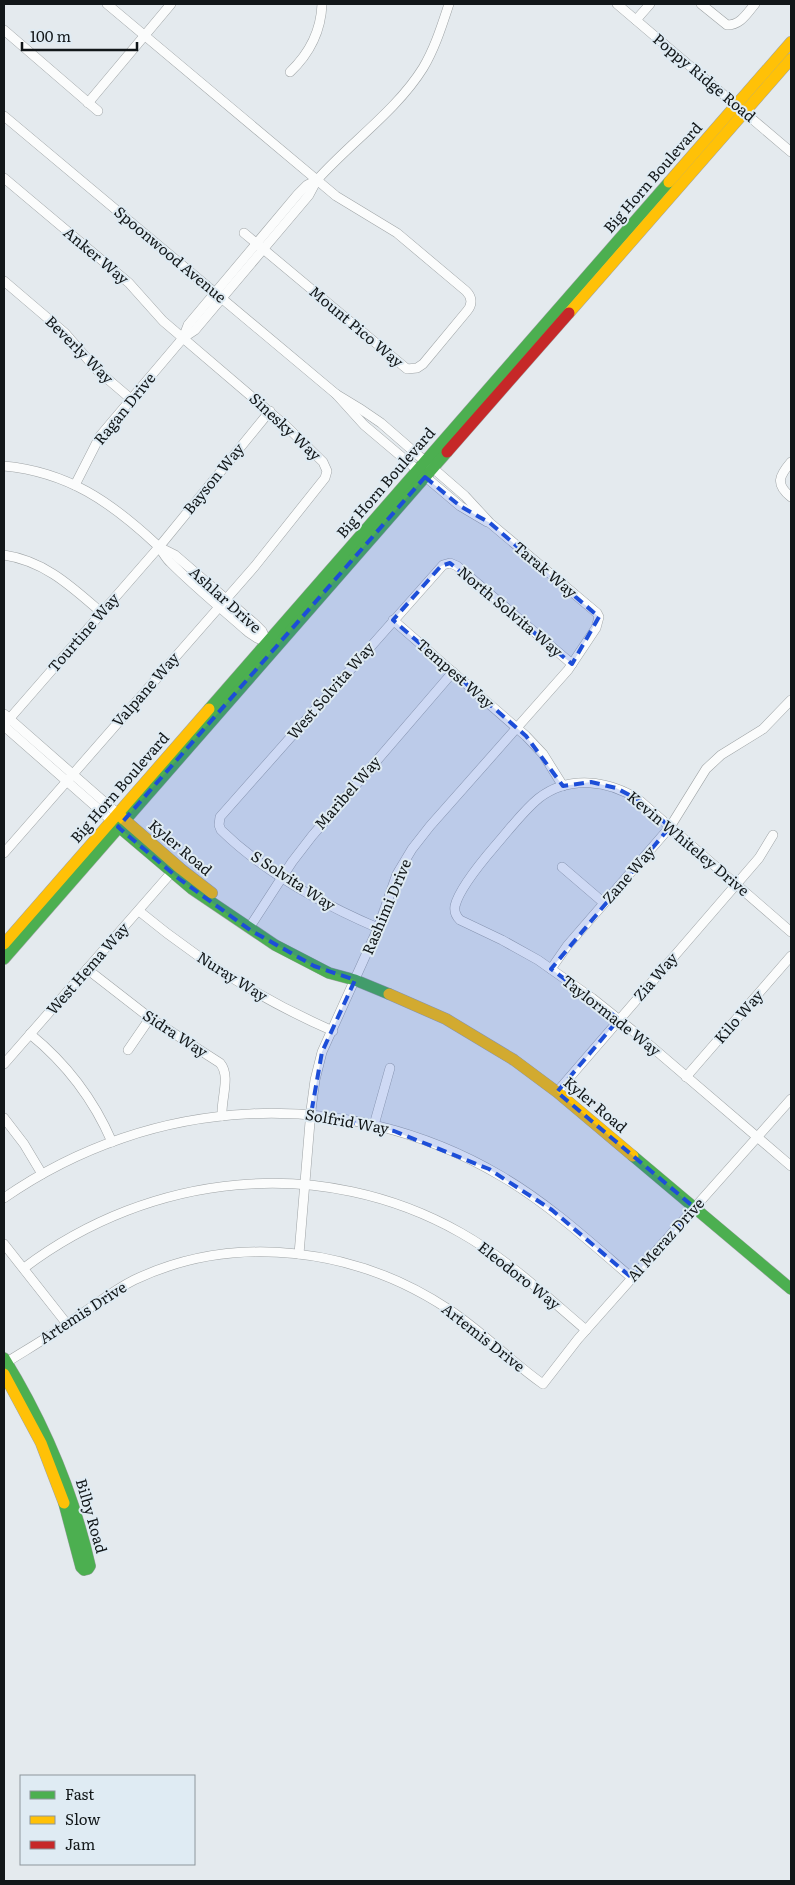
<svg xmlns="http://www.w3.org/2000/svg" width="795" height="1885" font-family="Literata,serif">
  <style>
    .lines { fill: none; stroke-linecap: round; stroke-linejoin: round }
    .street-casing { stroke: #9fa4a6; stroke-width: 10 }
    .fast-casing { stroke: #9fa4a6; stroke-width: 12 }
    .slow-casing { stroke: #9fa4a6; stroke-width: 12 }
    .jam-casing { stroke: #9fa4a6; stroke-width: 12 }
    .street { stroke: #fbfcfc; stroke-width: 9 }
    .fast { stroke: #4caf50; stroke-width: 11 }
    .slow { stroke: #ffc107; stroke-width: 11 }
    .jam { stroke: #c62828; stroke-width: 11 }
    .marked { fill: #1d4ed8; fill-opacity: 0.2; stroke: #1d4ed8; stroke-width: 4; stroke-dasharray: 10 6; stroke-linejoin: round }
    .labels { text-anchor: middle; stroke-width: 4; stroke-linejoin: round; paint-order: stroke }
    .street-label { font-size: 15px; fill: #121719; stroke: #dfebf3 }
  </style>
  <rect width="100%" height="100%" fill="#e4eaee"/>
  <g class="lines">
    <defs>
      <g id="street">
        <path d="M107,4L336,196L397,233L466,291C472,297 473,304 467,311L423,364L417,368L407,369L244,233"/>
        <path d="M617,4L791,152"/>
        <path d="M701,4L727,25C741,25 747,13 755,4"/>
        <path d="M636,20L650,4"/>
        <path d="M4,30L98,111"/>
        <path d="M290,72C310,53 321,31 322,4"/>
        <path d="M88,103L171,4"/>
        <path d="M4,116L336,394L364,425L460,506L487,522"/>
        <path d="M4,178L129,283L163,321L286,426L323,462L327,471L325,478L255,566L4,853"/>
        <path d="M4,281L65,333L97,370L131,399"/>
        <path d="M183,338L195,330L309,195L317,180C350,143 397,110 423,68C435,48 442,25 449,4"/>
        <path d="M791,462C779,476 775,484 791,497"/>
        <path d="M4,466C68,472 111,502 157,545C162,550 165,558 171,563C195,587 222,609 248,632L257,638L267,642"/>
        <path d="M75,485L100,436L183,338L188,325L298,194L307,185L317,180"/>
        <path d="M159,547L175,555L255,624L262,631L267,642"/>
        <path d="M4,555C45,561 72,587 102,613"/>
        <path d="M393,620L526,736L543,754L563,786"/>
        <path d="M4,714L117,813"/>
        <path d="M4,725L159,547L270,411"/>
        <path d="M4,726L111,820"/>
        <path d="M562,867L604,903"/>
        <path d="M139,911C198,960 262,1000 333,1031"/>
        <path d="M253,922L292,862L312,836L453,672"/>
        <path d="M378,928C322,904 265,873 221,830L219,825L220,817L443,565L450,563L457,566L572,664"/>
        <path d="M791,932L639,800C609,780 569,775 539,798C523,811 509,830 495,846C483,860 459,889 455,906C454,912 456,916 460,920L502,940L538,960L592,998L632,1030L791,1166"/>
        <path d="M87,969L150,1018L220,1063C231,1076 221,1098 222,1116"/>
        <path d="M551,969L567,946L670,827L706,769L721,755L763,729L791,700"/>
        <path d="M30,1034C67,1064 93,1098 112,1142"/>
        <path d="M128,1050L150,1018"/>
        <path d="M4,1064L171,873"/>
        <path d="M686,1077L791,956"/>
        <path d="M557,1092L759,858L773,835"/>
        <path d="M4,1118L24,1144L42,1174"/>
        <path d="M374,1125L390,1068"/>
        <path d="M4,1198C152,1095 345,1084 501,1176C549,1204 590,1242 632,1278"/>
        <path d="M4,1244L67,1324"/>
        <path d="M299,1254L311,1110L315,1080L322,1052L378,928L397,874L412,849L430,826L568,670L596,628L599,617L597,613L490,523L465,496L381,423L359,408L336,394"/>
        <path d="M24,1268C151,1172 322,1154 461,1233C507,1259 546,1296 586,1330"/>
        <path d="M7,1362C31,1347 57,1332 80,1315C98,1303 114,1290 134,1280C235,1232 356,1248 448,1309C482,1331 510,1361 543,1384L578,1339L791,1099"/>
      </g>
      <g id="fast">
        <path d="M209,709L669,182"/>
        <path d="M113,822L192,889L275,945L329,973L355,980L389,994"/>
        <path d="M4,959L447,452"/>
        <path d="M633,1156L791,1289"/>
        <path d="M4,1358C44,1423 73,1491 90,1566L88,1569L84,1570L81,1567L64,1503"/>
      </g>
      <g id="slow">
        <path d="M669,182L791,42"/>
        <path d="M569,313L791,59"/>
        <path d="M118,814L181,869L212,893"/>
        <path d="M4,944L209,709"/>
        <path d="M389,994L446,1019L514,1060L557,1092L633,1156"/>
        <path d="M4,1374L41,1443L64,1503"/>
      </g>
      <path id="jam" d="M447,452L569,313"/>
    </defs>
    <!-- street casing -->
    <use href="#street" class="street-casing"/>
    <!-- fast casing -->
    <use href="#fast" class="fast-casing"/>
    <!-- slow casing -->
    <use href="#slow" class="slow-casing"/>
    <!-- jam casing -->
    <use href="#jam" class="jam-casing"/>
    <!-- street -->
    <use href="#street" class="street"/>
    <!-- fast -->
    <use href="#fast" class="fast"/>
    <!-- slow -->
    <use href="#slow" class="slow"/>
    <!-- jam -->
    <use href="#jam" class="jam"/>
  </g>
  <!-- marked area -->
  <path class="marked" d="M425,477L460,506L490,523L599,617L572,664L450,563L441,566L393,620L526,736L563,786L591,782L616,788L639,800L670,827L551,969L619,1019L557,1092L695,1208L632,1278L552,1210L489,1169L394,1131L311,1114L322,1052L355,980L314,966L250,930L178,878L118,827Z"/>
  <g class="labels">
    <!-- street labels -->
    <g class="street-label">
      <text transform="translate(704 78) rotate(40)" y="5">Poppy Ridge Road</text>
      <text transform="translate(653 178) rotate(-49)" y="5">Big Horn Boulevard</text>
      <text transform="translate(170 255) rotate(40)" y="5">Spoonwood Avenue</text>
      <text transform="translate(96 256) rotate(40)" y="5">Anker Way</text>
      <text transform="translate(356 327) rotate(40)" y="5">Mount Pico Way</text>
      <text transform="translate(79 350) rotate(45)" y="5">Beverly Way</text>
      <text transform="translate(125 409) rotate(-51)" y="5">Ragan Drive</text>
      <text transform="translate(285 427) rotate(43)" y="5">Sinesky Way</text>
      <text transform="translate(214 479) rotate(-51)" y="5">Bayson Way</text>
      <text transform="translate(386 483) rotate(-49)" y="5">Big Horn Boulevard</text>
      <text transform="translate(545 570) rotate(40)" y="5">Tarak Way</text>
      <text transform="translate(225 600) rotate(42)" y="5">Ashlar Drive</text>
      <text transform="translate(510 612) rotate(40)" y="5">North Solvita Way</text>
      <text transform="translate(84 633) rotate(-49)" y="5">Tourtine Way</text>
      <text transform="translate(455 674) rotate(41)" y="5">Tempest Way</text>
      <text transform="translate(146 690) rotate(-49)" y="5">Valpane Way</text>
      <text transform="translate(331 691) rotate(-49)" y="5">West Solvita Way</text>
      <text transform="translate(120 788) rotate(-49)" y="5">Big Horn Boulevard</text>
      <text transform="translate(348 793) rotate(-49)" y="5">Maribel Way</text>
      <text transform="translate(688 844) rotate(40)" y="5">Kevin Whiteley Drive</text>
      <text transform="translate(180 848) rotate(40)" y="5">Kyler Road</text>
      <text transform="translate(629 875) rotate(-49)" y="5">Zane Way</text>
      <text transform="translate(293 881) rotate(33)" y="5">S Solvita Way</text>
      <text transform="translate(387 907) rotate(-67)" y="5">Rashimi Drive</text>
      <text transform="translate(88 969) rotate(-49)" y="5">West Hema Way</text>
      <text transform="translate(232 977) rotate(32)" y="5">Nuray Way</text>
      <text transform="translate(656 977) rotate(-49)" y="5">Zia Way</text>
      <text transform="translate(611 1016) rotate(38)" y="5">Taylormade Way</text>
      <text transform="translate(739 1017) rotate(-49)" y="5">Kilo Way</text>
      <text transform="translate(175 1034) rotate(33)" y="5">Sidra Way</text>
      <text transform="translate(595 1105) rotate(40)" y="5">Kyler Road</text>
      <text transform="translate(347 1122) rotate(10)" y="5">Solfrid Way</text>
      <text transform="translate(666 1240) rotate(-48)" y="5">Al Meraz Drive</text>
      <text transform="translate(519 1276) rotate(38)" y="5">Eleodoro Way</text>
      <text transform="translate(83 1313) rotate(-33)" y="5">Artemis Drive</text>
      <text transform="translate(483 1338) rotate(38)" y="5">Artemis Drive</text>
      <text transform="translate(91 1516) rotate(74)" y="5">Bilby Road</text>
    </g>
  </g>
  <!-- border -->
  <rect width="795" height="1885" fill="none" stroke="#121719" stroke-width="10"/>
  <!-- legend -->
  <rect x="20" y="1775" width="175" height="90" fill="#dfebf3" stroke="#8d969c"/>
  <rect x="30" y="1791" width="25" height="8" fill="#4caf50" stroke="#8d969c"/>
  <text x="65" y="1800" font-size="15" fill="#121719">Fast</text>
  <rect x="30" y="1816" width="25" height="8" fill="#ffc107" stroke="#8d969c"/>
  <text x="65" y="1825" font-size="15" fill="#121719">Slow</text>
  <rect x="30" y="1841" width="25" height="8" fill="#c62828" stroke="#8d969c"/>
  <text x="65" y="1850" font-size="15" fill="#121719">Jam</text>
  <!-- scale -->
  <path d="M22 42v8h115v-8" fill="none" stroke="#121719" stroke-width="2.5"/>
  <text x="30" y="42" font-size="15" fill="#121719" stroke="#dfebf3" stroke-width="4" paint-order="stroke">100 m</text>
</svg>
